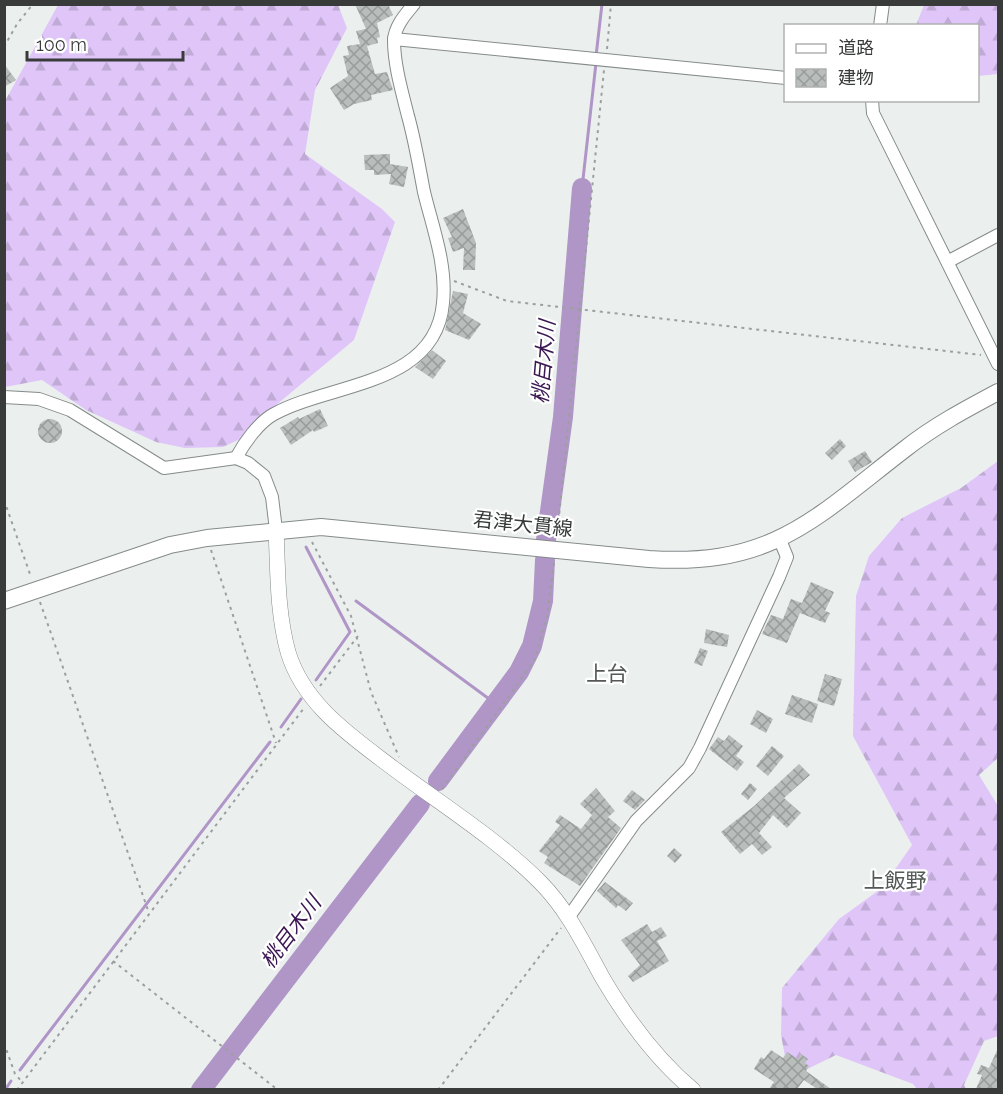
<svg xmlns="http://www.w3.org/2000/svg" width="1003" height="1094" font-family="Raleway,'Noto Sans JP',sans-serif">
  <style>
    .forest { fill: url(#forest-firs) }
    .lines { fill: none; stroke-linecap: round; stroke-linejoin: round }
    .stream { stroke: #b096c7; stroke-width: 3 }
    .river { stroke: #b096c7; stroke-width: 20 }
    .building { fill: url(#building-cross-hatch) }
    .minor-casing { stroke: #858a8a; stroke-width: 14 }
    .tertiary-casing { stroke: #858a8a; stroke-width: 16 }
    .secondary-casing { stroke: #858a8a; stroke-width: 18 }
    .path { stroke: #9c9f9f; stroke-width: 2; stroke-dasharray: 3 4.5; stroke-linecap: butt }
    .minor { stroke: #fff; stroke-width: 12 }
    .tertiary { stroke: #fff; stroke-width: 15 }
    .secondary { stroke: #fff; stroke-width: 16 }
    .labels { text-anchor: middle; stroke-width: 4.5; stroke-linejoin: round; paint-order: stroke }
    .street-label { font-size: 20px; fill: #393b3b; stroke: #fff }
    .water-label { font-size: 21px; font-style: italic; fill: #3a1752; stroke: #fff }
    .neighbourhood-label { font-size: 21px; fill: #545958; stroke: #fff }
  </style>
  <defs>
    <pattern id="forest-firs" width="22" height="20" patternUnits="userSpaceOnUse" patternTransform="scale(1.5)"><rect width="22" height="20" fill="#dfc5f8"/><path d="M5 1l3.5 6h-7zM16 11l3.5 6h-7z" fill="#c0aad6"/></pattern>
    <pattern id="building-cross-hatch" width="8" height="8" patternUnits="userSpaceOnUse" patternTransform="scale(1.5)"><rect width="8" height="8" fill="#b9bebd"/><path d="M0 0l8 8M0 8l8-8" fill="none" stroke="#979c9b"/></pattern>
  </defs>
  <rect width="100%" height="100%" fill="#ebf0ef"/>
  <!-- forest -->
  <g class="forest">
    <path d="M58,5H338L347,28L315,90L305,154L382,209L395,222L354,340L257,421L240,439L223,447L185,448L156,442L86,410L42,380L5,387V101Z"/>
    <path d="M924,5H998V74L978,76V26L916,25Z"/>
    <path d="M998,461V758L979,775L998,806V1036L984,1041L964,1085L966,1089H917L913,1084L836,1055L789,1078L781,1035L782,988L839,919L882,888L912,845L853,736L856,596L869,556L902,518L961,488Z"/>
  </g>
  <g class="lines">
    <!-- stream -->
    <g class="stream">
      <path d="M596,56L602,4"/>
      <path d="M582,188L596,63"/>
      <path d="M306,547L350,632L316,680"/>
      <path d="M356,601L496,704"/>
      <path d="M281,727L301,699"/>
      <path d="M20,1070L270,742"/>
      <path d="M5,1090L11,1081"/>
    </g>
    <!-- river -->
    <g class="river">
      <path d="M546,540L563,417L582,188"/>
      <path d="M438,781L519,672L532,646L543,601L545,560"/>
      <path d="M201,1090L420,804"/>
    </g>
  </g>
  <!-- building -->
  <g class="building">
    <path d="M355,4H388L393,15L377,23L380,37L377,38L378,43L367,46L375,74L387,72L393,90L371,95L372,100L354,104L344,110L330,88L348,76L343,56L349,55L347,46L360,44L356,31L366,29Z"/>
    <path d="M4,64L16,80L4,87Z"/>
    <path d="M390,154V164L408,167L404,187L389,184L391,174L374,175V170H365L364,155Z"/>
    <path d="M463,209L476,243L475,270H463L464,248L453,252L448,238L452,237L443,218Z"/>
    <path d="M453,291L468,294L463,313L481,324L469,340L445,330Z"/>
    <path d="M432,350L446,361L433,379L415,367Z"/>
    <path d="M320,409L328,426L314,432L313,430L291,445L280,428L298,417L299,419Z"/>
    <circle cx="50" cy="431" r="12"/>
    <path d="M840,439L846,446L832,460L825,453Z"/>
    <path d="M865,451L872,462L855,472L848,461Z"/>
    <path d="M811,582L834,592L825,611L830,613L825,623L800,613L787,643L762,634L771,615L783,619L791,599L802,603Z"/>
    <path d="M706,629L729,635L727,647L704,643Z"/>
    <path d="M700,648L708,651L702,666L694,663Z"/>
    <path d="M825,674L842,679L834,706L817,701Z"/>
    <path d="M792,695L818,704L812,723L785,714Z"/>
    <path d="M757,710L773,719L766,733L750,724Z"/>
    <path d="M729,735L743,746L736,756L744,762L737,771L709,749L718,737L724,741Z"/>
    <path d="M772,746L784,756L768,776L756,766Z"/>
    <path d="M799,764L810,775L784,798L801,813L787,828L773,815L759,833L772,847L762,855L752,844L740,854L721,832L753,807Z"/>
    <path d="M750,783L757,789L748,800L741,794Z"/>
    <path d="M596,788L615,811L608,817L621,828L580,886L544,863L548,857L539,851L560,825L555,822L560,815L581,829L592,815L580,804Z"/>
    <path d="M632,790L645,800L635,810L623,801Z"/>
    <path d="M674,848L682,855L675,863L667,856Z"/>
    <path d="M605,882L633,903L626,911L618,905L616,908L597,891Z"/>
    <path d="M647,924L652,932L661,927L667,936L657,941L669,961L633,982L628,976L640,965L621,940Z"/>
    <path d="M999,1046V1089H976L982,1075L977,1074L981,1065L989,1068Z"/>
    <path d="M771,1050L783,1058L787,1052L798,1059L801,1054L808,1059L805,1063L809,1066L806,1071L831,1089H817L804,1080L797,1089H769L774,1082L754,1069L761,1057L764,1059Z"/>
  </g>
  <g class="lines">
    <defs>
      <g id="minor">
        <path d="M880,26L883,4"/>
        <path d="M394,39L786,78"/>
        <path d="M872,100L873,113L998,364"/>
        <path d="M949,261L998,235"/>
        <path d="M4,397L39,399L70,410L164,468L236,458L248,463L264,476L272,497L276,530"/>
        <path d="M236,458C244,443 259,422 274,414C330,383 436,386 443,303C447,265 433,229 424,192C419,166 415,141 408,116C402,92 394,65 394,40C395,26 405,15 414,4"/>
        <path d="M568,918L636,821L689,768L700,748L779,577L787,557L780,540"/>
      </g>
      <path id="tertiary" d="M276,530C278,571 277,612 288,652C304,705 351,736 393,768C441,804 497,839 540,882C567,909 584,944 602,977C626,1018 656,1059 693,1090"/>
      <path id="secondary" d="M4,601L170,545L207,538L321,527L649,559C773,567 814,519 905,449C934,426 966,409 998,392"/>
    </defs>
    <!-- minor casing -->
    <use href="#minor" class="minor-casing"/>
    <!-- tertiary casing -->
    <use href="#tertiary" class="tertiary-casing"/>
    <!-- secondary casing -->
    <use href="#secondary" class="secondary-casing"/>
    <!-- path -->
    <g class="path">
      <path d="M4,47L17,24L33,4"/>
      <path d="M607,49L611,4"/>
      <path d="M454,281L507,301L981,355"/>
      <path d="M4,500L31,577"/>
      <path d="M557,536L604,70"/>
      <path d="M312,542L351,616L371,692L399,757"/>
      <path d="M211,550L276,743"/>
      <path d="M40,602L149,913"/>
      <path d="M320,686L358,636"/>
      <path d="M442,789L534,661L547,617L554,562"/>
      <path d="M113,961L278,1090"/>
      <path d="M4,1043L15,1074L23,1083"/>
      <path d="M17,1090L304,708"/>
      <path d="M438,1090L561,928"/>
    </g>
    <!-- minor -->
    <use href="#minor" class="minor"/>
    <!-- tertiary -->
    <use href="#tertiary" class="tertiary"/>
    <!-- secondary -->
    <use href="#secondary" class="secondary"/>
  </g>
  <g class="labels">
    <!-- street labels -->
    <g class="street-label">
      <text transform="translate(523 524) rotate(6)" y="7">君津大貫線</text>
    </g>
    <!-- water labels -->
    <g class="water-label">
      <text transform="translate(544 362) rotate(-85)" y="7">桃目木川</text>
      <text transform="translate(291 932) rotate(-53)" y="7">桃目木川</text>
    </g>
    <!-- neighbourhood labels -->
    <g class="neighbourhood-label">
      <text x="607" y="681">上台</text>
      <text x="895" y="888">上飯野</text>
    </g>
  </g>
  <!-- border -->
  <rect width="1003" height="1094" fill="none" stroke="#393b3b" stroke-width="12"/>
  <!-- legend -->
  <rect x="784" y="24" width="195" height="78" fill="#ffffff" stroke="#b0b1b1" stroke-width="1.5"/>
  <rect x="796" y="44" width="30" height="9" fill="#ffffff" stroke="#b0b1b1" stroke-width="1.5"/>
  <text x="838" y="54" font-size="18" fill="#393b3b">道路</text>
  <rect x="796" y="69" width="30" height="18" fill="url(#building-cross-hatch)" stroke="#b0b1b1" stroke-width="1.5"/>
  <text x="838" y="84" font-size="18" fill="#393b3b">建物</text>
  <!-- scale -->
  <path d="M27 51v9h156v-9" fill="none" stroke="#393b3b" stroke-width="3"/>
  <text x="36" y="51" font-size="18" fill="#393b3b" stroke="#ffffff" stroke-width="4.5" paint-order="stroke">100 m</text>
</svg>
